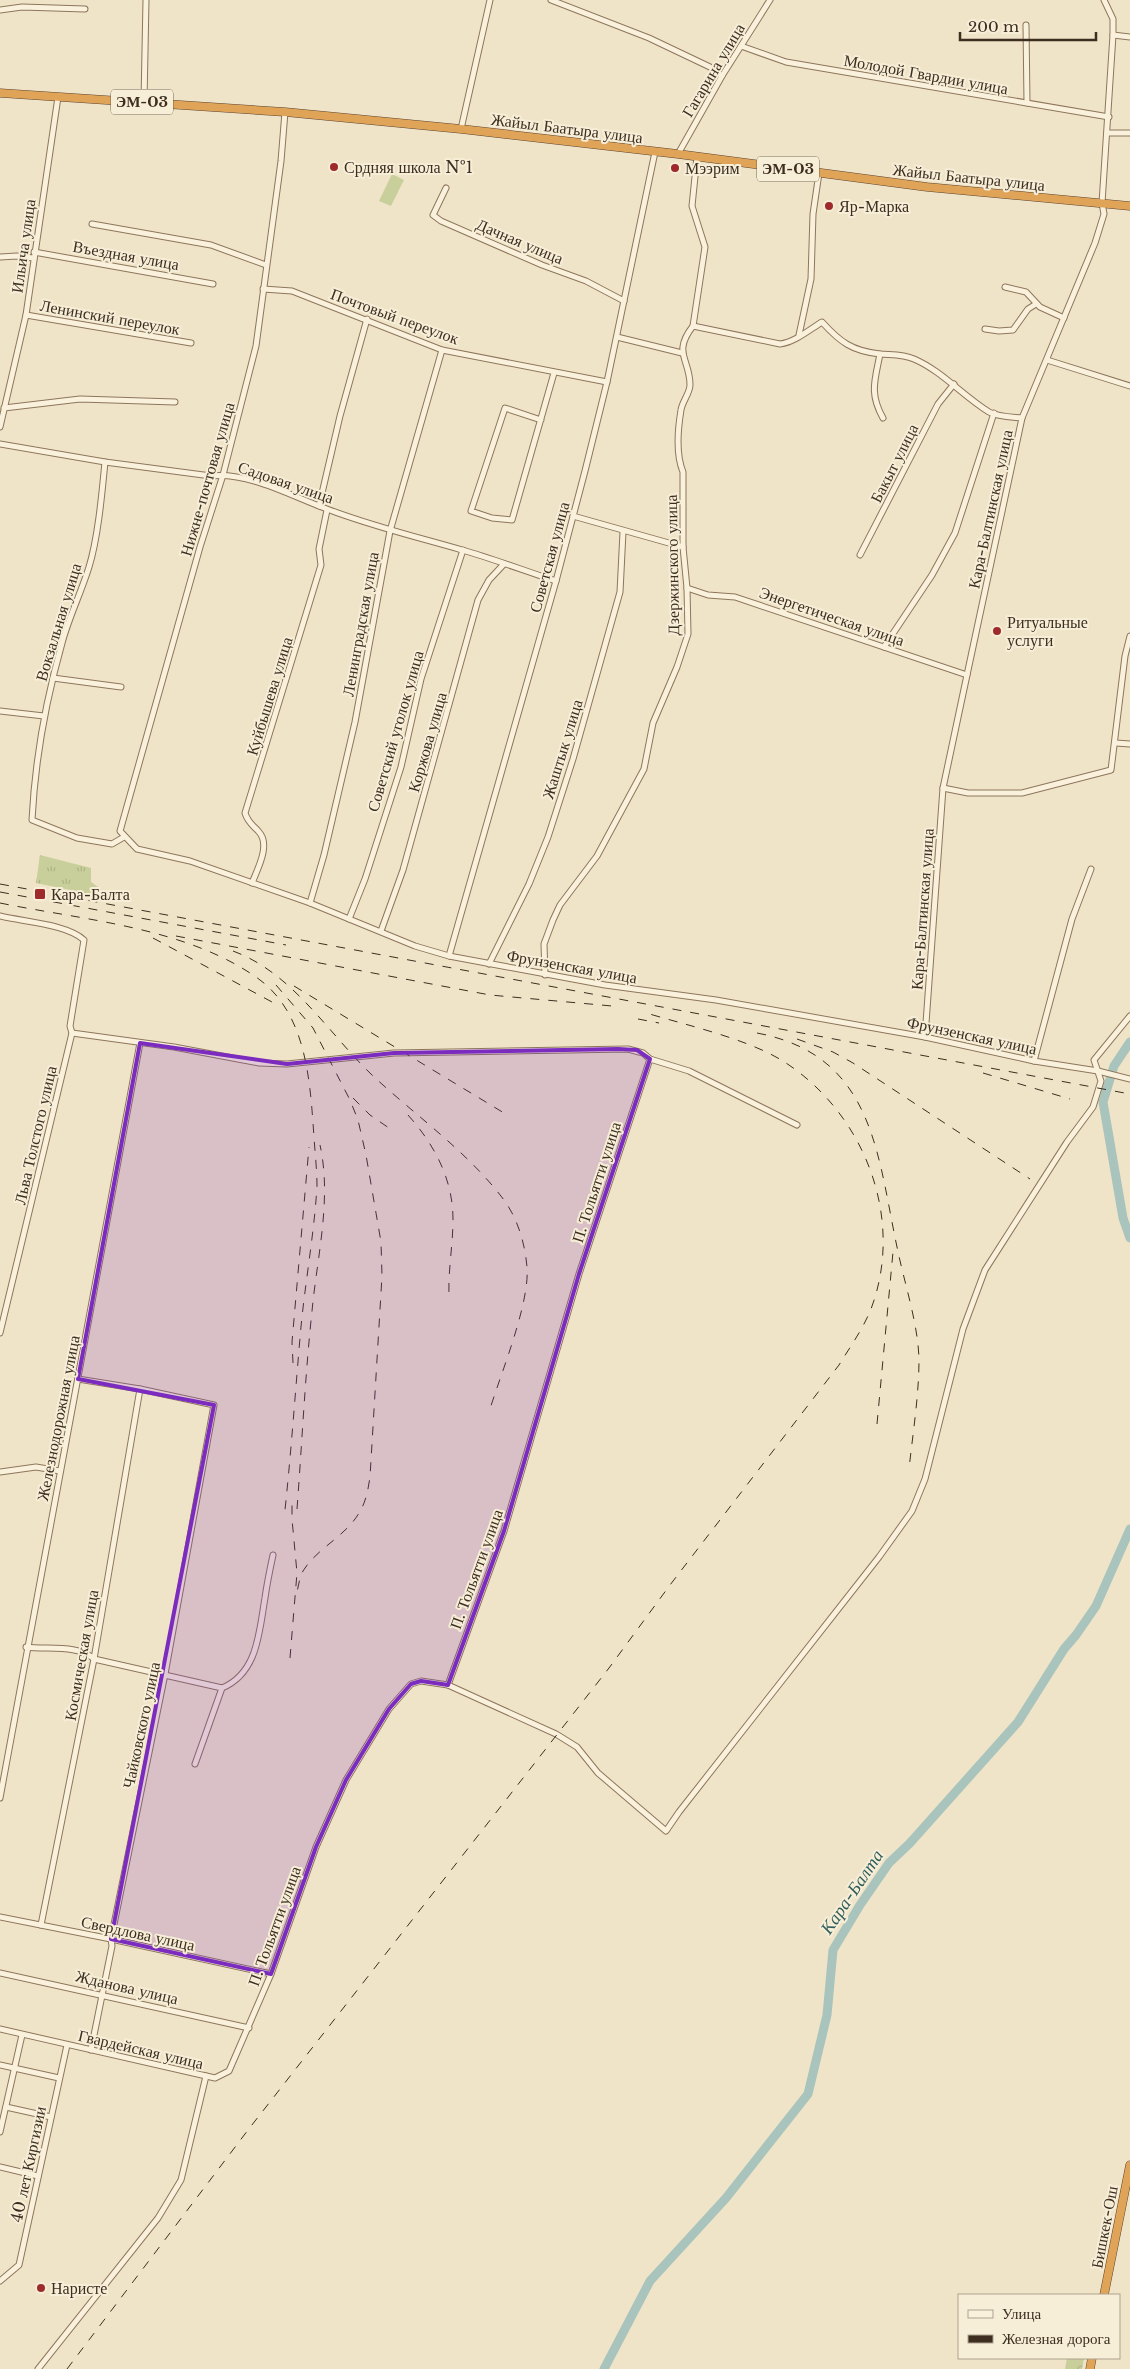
<svg xmlns="http://www.w3.org/2000/svg" width="1130" height="2369" font-family="'Libre Baskerville',serif">
  <style>
    .green { fill: #c9cf9b }
    .forest { fill: url(#forest-crowns) }
    .park { fill: url(#park-tufts) }
    .lines { fill: none; stroke-linecap: round; stroke-linejoin: round }
    .river { stroke: #a9c4bc; stroke-width: 9 }
    .minor-casing { stroke: #8d765c; stroke-width: 7 }
    .highway-casing { stroke: #5b4430; stroke-width: 9 }
    .minor { stroke: #faf1dc; stroke-width: 5 }
    .highway { stroke: #e0a458; stroke-width: 8 }
    .rail { stroke: #3d2e20; stroke-width: 1; stroke-dasharray: 9 9; stroke-linecap: butt }
    .marked { fill: #7b2cbf; fill-opacity: 0.2; stroke: #7b2cbf; stroke-width: 4; stroke-linejoin: round }
    .poi-dot { fill: #9e2a2b; stroke: #f7eed8; stroke-width: 2 }
    .labels { text-anchor: middle; stroke-width: 4; stroke-linejoin: round; paint-order: stroke }
    .shield { fill: #f7eed8; stroke: #756857; stroke-width: 1 }
    .shield-label { font-size: 15px; font-weight: bold; fill: #3d2e20 }
    .street-label { font-size: 16px; fill: #3d2e20; stroke: #f7eed8 }
    .poi-label { font-size: 16px; fill: #3d2e20; stroke: #f7eed8; text-anchor: start }
    .water-label { font-size: 18px; font-style: italic; fill: #2f5d5a; stroke: #f7eed8 }
  </style>
  <defs>
    <pattern id="forest-crowns" width="20" height="18" patternUnits="userSpaceOnUse" patternTransform="scale(1.25)"><rect width="20" height="18" fill="#c9cf9b"/><path d="M2 6a3 3 0 1 1 6 0M12 15a3 3 0 1 1 6 0" fill="none" stroke="#aeb285"/></pattern>
    <pattern id="park-tufts" width="24" height="20" patternUnits="userSpaceOnUse" patternTransform="scale(1.25)"><rect width="24" height="20" fill="#c9cf9b"/><path d="M3 7l-1-3M5 7V3M7 7l1-3M15 17l-1-3M17 17v-4M19 17l1-3" fill="none" stroke="#aeb285"/></pattern>
  </defs>
  <rect width="100%" height="100%" fill="#f0e4c8"/>
  <!-- green -->
  <path class="green" d="M392,174L404,180L391,206L379,201Z"/>
  <!-- forest -->
  <path class="forest" d="M1067,2358H1084L1082,2369H1065Z"/>
  <!-- park -->
  <path class="park" d="M40,855L91,868V882L101,889L99,896L36,883Z"/>
  <g class="lines">
    <!-- river -->
    <g class="river">
      <path d="M1130,1042L1114,1066L1103,1102L1123,1218L1130,1238"/>
      <path d="M604,2369L650,2281L726,2198L808,2094L827,2015L833,1950L860,1905L889,1863L910,1843L1018,1722L1064,1649L1076,1635L1096,1606L1130,1529"/>
    </g>
    <defs>
      <g id="minor">
        <path d="M551,0L649,38L710,67L722,76"/>
        <path d="M0,10L22,7L85,9"/>
        <path d="M1026,25L1027,103"/>
        <path d="M1113,35L1130,37"/>
        <path d="M741,46L786,62L1109,117"/>
        <path d="M144,102L146,0"/>
        <path d="M285,112L281,161L256,346L223,475L200,547L120,831L137,849L190,861L310,903L415,946L449,956L605,985L716,1000L925,1037L1034,1061L1098,1071L1130,1079"/>
        <path d="M461,129L490,0"/>
        <path d="M1108,133H1130"/>
        <path d="M678,154L722,76L770,0"/>
        <path d="M446,188L433,215L441,221L542,265L586,281L624,301"/>
        <path d="M92,224L211,245L266,265"/>
        <path d="M34,252L213,284"/>
        <path d="M0,257L17,256L33,258"/>
        <path d="M1005,287L1026,292L1040,307L1064,318"/>
        <path d="M263,289L292,291L442,350L607,382"/>
        <path d="M26,315L191,343"/>
        <path d="M693,326L705,247L692,206L697,157"/>
        <path d="M985,329L999,331L1013,330L1028,309L1036,304"/>
        <path d="M799,335L811,279L813,214L819,173"/>
        <path d="M617,337L682,353"/>
        <path d="M880,354C875,380 869,393 883,418"/>
        <path d="M1047,360L1130,386"/>
        <path d="M4,408L80,399L175,402"/>
        <path d="M541,420L505,408L471,511L492,518L512,520L554,373"/>
        <path d="M0,427L26,315L58,97"/>
        <path d="M0,444L105,462L211,476C250,472 291,496 327,509C371,526 417,537 462,550C494,559 525,571 556,581"/>
        <path d="M105,462C102,493 98,538 89,567C81,593 69,617 62,643C46,700 35,760 32,820L77,838L112,844L124,837"/>
        <path d="M319,506L340,416L367,319"/>
        <path d="M573,516L683,547"/>
        <path d="M860,555L938,404L954,384"/>
        <path d="M687,588L708,595L735,597L967,675"/>
        <path d="M884,647L932,575L955,533L994,413"/>
        <path d="M53,678L121,687"/>
        <path d="M0,711L44,716"/>
        <path d="M1116,743L1130,744"/>
        <path d="M943,788L968,793H1022L1111,770L1125,656L1130,636"/>
        <path d="M252,883C257,870 271,845 259,832C253,825 248,823 245,813L321,565L319,549L327,510"/>
        <path d="M310,903L324,855L355,722L390,531L442,350"/>
        <path d="M0,916C24,922 67,924 84,940L70,1026L72,1033L0,1333"/>
        <path d="M349,919L365,879L401,767L421,679L463,550"/>
        <path d="M381,931L403,870L478,600L489,580L504,564"/>
        <path d="M449,956L556,581L585,471L607,382L655,152"/>
        <path d="M489,964L529,884L548,837L573,759L620,592L623,532"/>
        <path d="M545,975L544,944L553,920L560,905L597,856L644,769L653,723L677,667L688,634L687,588L683,547V472C676,455 678,428 681,410C682,402 690,393 690,385C690,359 672,353 693,326L780,344C795,342 809,330 822,322C840,342 852,351 880,354C892,355 903,354 914,359C942,371 963,396 989,412C998,417 1012,417 1022,418"/>
        <path d="M72,1033L174,1047L259,1063L287,1064L394,1053L628,1049L643,1053L650,1059L689,1071L797,1125"/>
        <path d="M925,1037L943,788L967,675L1022,418L1095,243L1104,214L1102,203L1113,35V19L1104,0"/>
        <path d="M1034,1061L1072,919L1091,869"/>
        <path d="M78,1379L140,1389L214,1405L165,1674L111,1939L112,1946L91,2050"/>
        <path d="M0,1472L36,1467L60,1471"/>
        <path d="M26,1647C47,1650 78,1644 94,1659L222,1688"/>
        <path d="M448,1685L556,1734L577,1747L598,1773L666,1831L679,1812L879,1557L912,1511L925,1479L963,1329L985,1270L1067,1142L1093,1107L1101,1081L1094,1060L1130,1016"/>
        <path d="M195,1764L222,1688C258,1673 259,1632 265,1598C267,1583 270,1569 273,1555"/>
        <path d="M0,1798L140,1043"/>
        <path d="M0,1917L111,1939L271,1974"/>
        <path d="M41,1925L94,1659L140,1389"/>
        <path d="M0,1973L249,2028"/>
        <path d="M0,2029L215,2078L229,2071L271,1974L316,1847L346,1780L389,1709L411,1684L421,1681L448,1685L504,1531L579,1274L650,1059"/>
        <path d="M0,2065L59,2078"/>
        <path d="M6,2107L51,2117"/>
        <path d="M0,2132L22,2035"/>
        <path d="M0,2167L38,2176"/>
        <path d="M0,2281L19,2265L67,2045"/>
        <path d="M38,2369L158,2218L181,2180L206,2076"/>
      </g>
      <g id="highway">
        <path d="M0,93L285,112L461,129L678,154L927,187L1130,206"/>
        <path d="M1104,2295L1130,2165"/>
        <path d="M1090,2369L1092,2358"/>
      </g>
    </defs>
    <!-- minor casing -->
    <use href="#minor" class="minor-casing"/>
    <!-- highway casing -->
    <use href="#highway" class="highway-casing"/>
    <!-- minor -->
    <use href="#minor" class="minor"/>
    <!-- highway -->
    <use href="#highway" class="highway"/>
    <!-- rail -->
    <g class="rail">
      <path d="M0,884L1130,1094"/>
      <path d="M0,892L286,945"/>
      <path d="M0,903C83,920 184,927 256,977C307,1012 310,1081 314,1137C315,1153 317,1170 317,1186C314,1237 304,1288 300,1338C295,1396 291,1453 285,1510"/>
      <path d="M176,936L490,995L612,1006"/>
      <path d="M153,938L272,1002"/>
      <path d="M233,951C293,973 328,1033 372,1075C416,1116 468,1152 504,1200C518,1219 525,1244 527,1267C530,1303 501,1373 490,1409"/>
      <path d="M276,985L313,1028L350,1100L358,1120L366,1155L381,1242L382,1276L370,1477C368,1490 366,1502 359,1513C345,1537 317,1548 303,1571C299,1579 298,1588 296,1597"/>
      <path d="M294,986L504,1113"/>
      <path d="M638,1019L659,1023"/>
      <path d="M757,1033C873,1055 877,1152 897,1247C904,1282 918,1323 919,1359C919,1395 913,1432 909,1469"/>
      <path d="M797,1039L833,1052L853,1063L1030,1179"/>
      <path d="M983,1073L1070,1099"/>
      <path d="M353,1098L370,1115L389,1128"/>
      <path d="M408,1115C434,1144 453,1179 453,1219C453,1245 448,1270 449,1296"/>
      <path d="M293,1363L292,1342L309,1147"/>
      <path d="M877,1424L893,1252"/>
      <path d="M297,1509C302,1443 305,1377 312,1311C317,1257 332,1199 320,1145"/>
      <path d="M290,1658L297,1573L292,1519V1499"/>
      <path d="M67,2369L248,2130L609,1668L670,1585L839,1365C850,1347 863,1329 871,1309C905,1219 865,1115 786,1063C750,1039 685,1025 643,1012"/>
    </g>
  </g>
  <!-- marked area -->
  <path class="marked" d="M140,1043L287,1064L394,1053L618,1049L637,1050L650,1059L579,1274L504,1531L448,1685L421,1681L411,1684L389,1709L346,1780L316,1847L271,1974L111,1939L214,1405L78,1379Z"/>
  <!-- markers -->
  <g class="poi-dot">
    <circle cx="334" cy="167" r="5"/>
    <circle cx="675" cy="168" r="5"/>
    <circle cx="829" cy="206" r="5"/>
    <circle cx="997" cy="631" r="5"/>
    <rect x="34" y="888" width="12" height="12" rx="2.5"/>
    <circle cx="41" cy="2288" r="5"/>
  </g>
  <g class="labels">
    <!-- shield labels -->
    <g class="shield">
      <rect x="111" y="89.5" width="62" height="25" rx="4"/>
      <rect x="757" y="156.5" width="62" height="25" rx="4"/>
    </g>
    <g class="shield-label">
      <text x="142" y="107">ЭМ-03</text>
      <text x="788" y="174">ЭМ-03</text>
    </g>
    <!-- street labels -->
    <g class="street-label">
      <text transform="translate(713 70) rotate(-59)" y="6">Гагарина улица</text>
      <text transform="translate(926 74) rotate(10)" y="6">Молодой Гвардии улица</text>
      <text transform="translate(567 128) rotate(7)" y="6">Жайыл Баатыра улица</text>
      <text transform="translate(969 177) rotate(6)" y="6">Жайыл Баатыра улица</text>
      <text transform="translate(520 241) rotate(23)" y="6">Дачная улица</text>
      <text transform="translate(23 246) rotate(-82)" y="6">Ильича улица</text>
      <text transform="translate(126 255) rotate(10)" y="6">Въездная улица</text>
      <text transform="translate(395 316) rotate(20)" y="6">Почтовый переулок</text>
      <text transform="translate(110 317) rotate(10)" y="6">Ленинский переулок</text>
      <text transform="translate(894 463) rotate(-63)" y="6">Бакыт улица</text>
      <text transform="translate(207 479) rotate(-74)" y="6">Нижне-почтовая улица</text>
      <text transform="translate(286 482) rotate(19)" y="6">Садовая улица</text>
      <text transform="translate(990 509) rotate(-78)" y="6">Кара-Балтинская улица</text>
      <text transform="translate(549 557) rotate(-75)" y="6">Советская улица</text>
      <text transform="translate(672 565) rotate(-91)" y="6">Дзержинского улица</text>
      <text transform="translate(832 616) rotate(19)" y="6">Энергетическая улица</text>
      <text transform="translate(58 622) rotate(-73)" y="6">Вокзальная улица</text>
      <text transform="translate(360 624) rotate(-80)" y="6">Ленинградская улица</text>
      <text transform="translate(269 696) rotate(-73)" y="6">Куйбышева улица</text>
      <text transform="translate(395 731) rotate(-74)" y="6">Советский уголок улица</text>
      <text transform="translate(427 742) rotate(-74)" y="6">Коржова улица</text>
      <text transform="translate(562 749) rotate(-73)" y="6">Жаштык улица</text>
      <text transform="translate(922 909) rotate(-86)" y="6">Кара-Балтинская улица</text>
      <text transform="translate(572 966) rotate(10)" y="6">Фрунзенская улица</text>
      <text transform="translate(972 1035) rotate(12)" y="6">Фрунзенская улица</text>
      <text transform="translate(35 1135) rotate(-77)" y="6">Льва Толстого улица</text>
      <text transform="translate(596 1182) rotate(-72)" y="6">П. Тольятти улица</text>
      <text transform="translate(58 1418) rotate(-79)" y="6">Железнодорожная улица</text>
      <text transform="translate(476 1569) rotate(-70)" y="6">П. Тольятти улица</text>
      <text transform="translate(81 1655) rotate(-80)" y="6">Космическая улица</text>
      <text transform="translate(141 1725) rotate(-78)" y="6">Чайковского улица</text>
      <text transform="translate(274 1926) rotate(-70)" y="6">П. Тольятти улица</text>
      <text transform="translate(138 1933) rotate(12)" y="6">Свердлова улица</text>
      <text transform="translate(127 1987) rotate(13)" y="6">Жданова улица</text>
      <text transform="translate(141 2049) rotate(13)" y="6">Гвардейская улица</text>
      <text transform="translate(28 2164) rotate(-78)" y="6">40 лет Киргизии</text>
      <text transform="translate(1104 2227) rotate(-79)" y="6">Бишкек-Ош</text>
    </g>
    <!-- poi labels -->
    <g class="poi-label">
      <text x="344" y="173">Срдняя школа №1</text>
      <text x="685" y="174">Мээрим</text>
      <text x="839" y="212">Яр-Марка</text>
      <text x="1007" y="628">Ритуальные<tspan x="1007" dy="18">услуги</tspan></text>
      <text x="51" y="900">Кара-Балта</text>
      <text x="51" y="2294">Наристе</text>
    </g>
    <!-- water labels -->
    <g class="water-label">
      <text transform="translate(852 1892) rotate(-56)" y="6">Кара-Балта</text>
    </g>
  </g>
  <!-- legend -->
  <rect x="958" y="2294" width="162" height="65" fill="#f7eed8" stroke="#ada18e"/>
  <rect x="968" y="2310" width="25" height="8" fill="#faf1dc" stroke="#ada18e"/>
  <text x="1002" y="2319" font-size="15" fill="#3d2e20">Улица</text>
  <rect x="968" y="2335" width="25" height="8" fill="#3d2e20" stroke="#ada18e"/>
  <text x="1002" y="2344" font-size="15" fill="#3d2e20">Железная дорога</text>
  <!-- scale -->
  <path d="M960 32v8h136v-8" fill="none" stroke="#3d2e20" stroke-width="2.5"/>
  <text x="968" y="32" font-size="15" fill="#3d2e20" stroke="#f7eed8" stroke-width="4" paint-order="stroke">200 m</text>
</svg>
